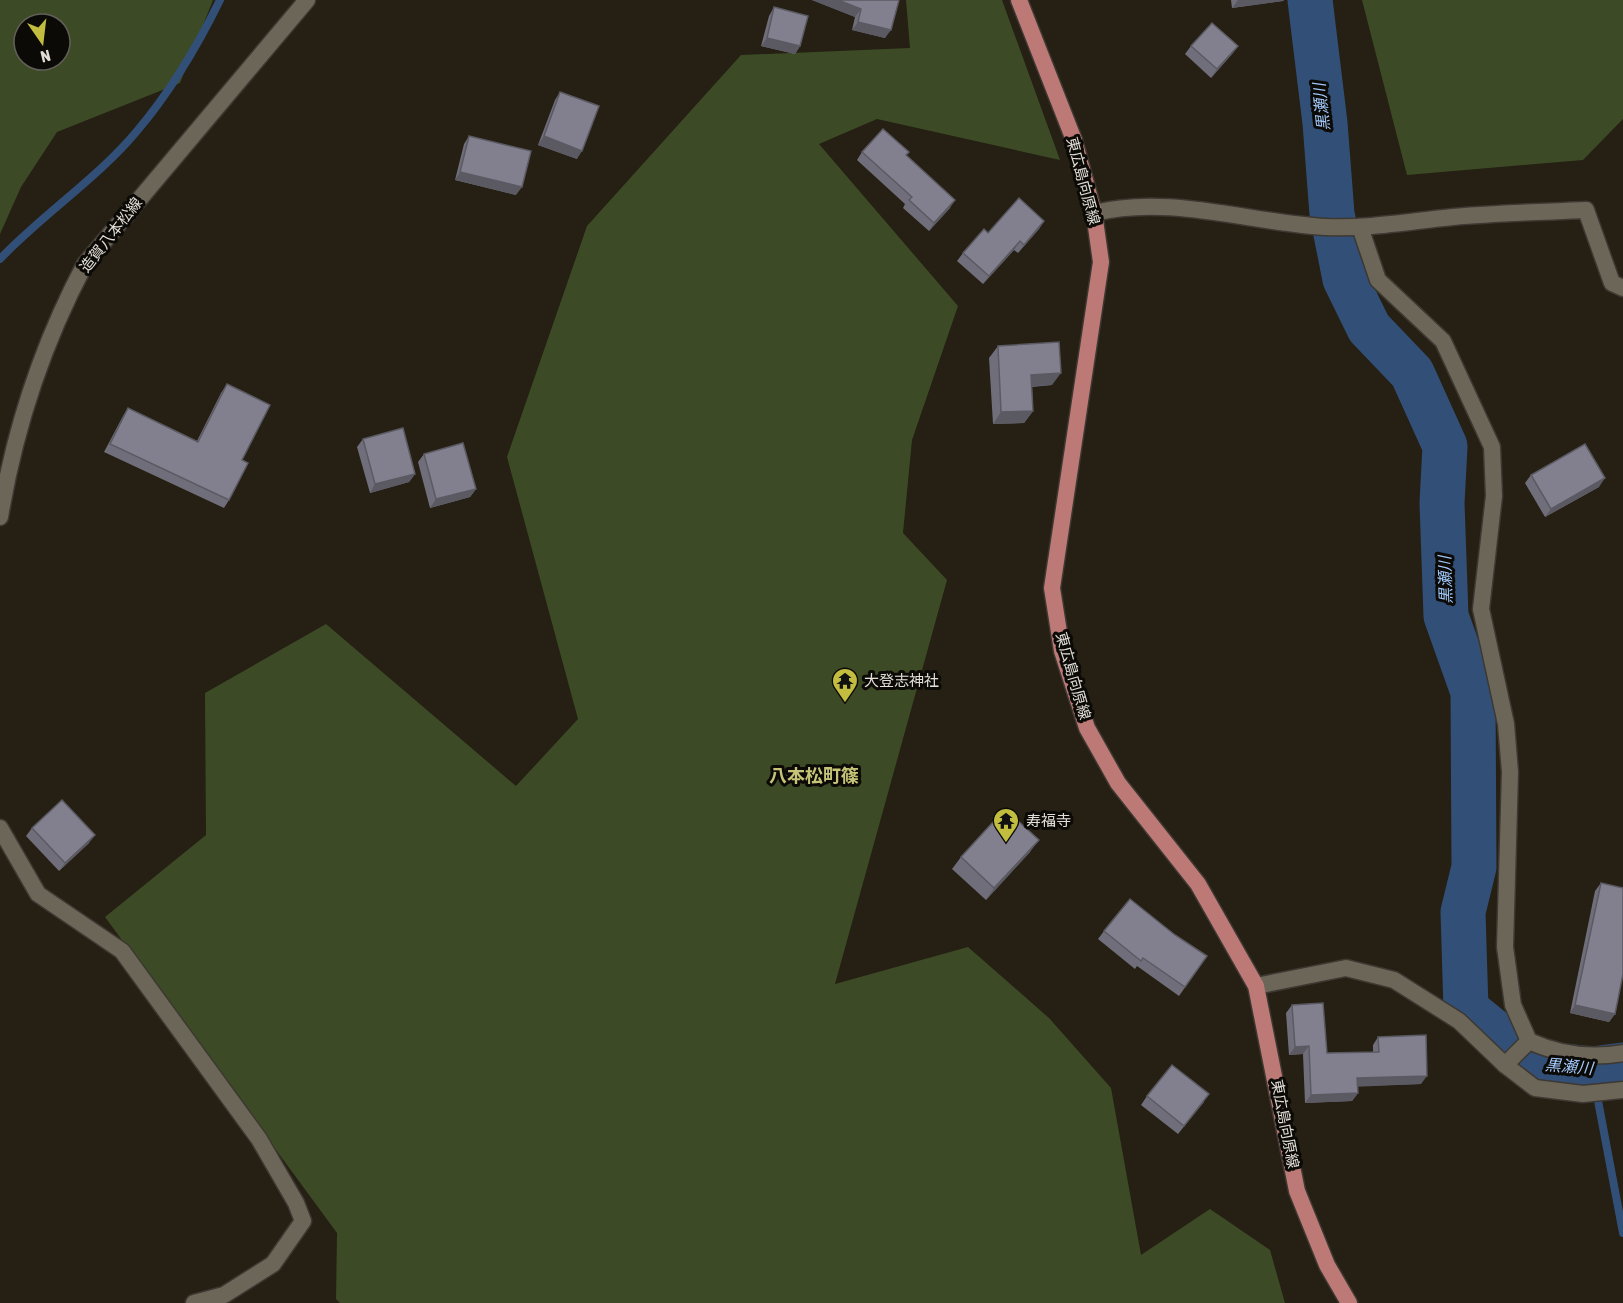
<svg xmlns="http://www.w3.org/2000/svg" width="1623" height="1303" font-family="'Asap Condensed','Noto Sans JP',sans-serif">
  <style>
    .green { fill: #3c4b25; fill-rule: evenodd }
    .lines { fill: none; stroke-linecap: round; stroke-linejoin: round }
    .stream { stroke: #325077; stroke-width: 8 }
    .river { stroke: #325077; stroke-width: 45 }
    .minor-casing { stroke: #3d3831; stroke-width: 19 }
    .secondary-casing { stroke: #3d3831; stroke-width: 19 }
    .primary-casing { stroke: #3d3831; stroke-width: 19 }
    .minor { stroke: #6c6659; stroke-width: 16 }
    .secondary { stroke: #6c6659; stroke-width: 16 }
    .primary { stroke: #bc7975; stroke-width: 16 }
    .wall { fill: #706e7a }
    .shaded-wall { fill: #5b5a63 }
    .building { fill: #82808e; stroke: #5b5a63; stroke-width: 1.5 }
    .labels { text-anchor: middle; stroke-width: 6; stroke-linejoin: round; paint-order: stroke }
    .street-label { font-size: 15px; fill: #e2ded7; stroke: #0c0a06 }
    .poi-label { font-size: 15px; fill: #e2ded7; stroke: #0c0a06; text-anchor: start }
    .water-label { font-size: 16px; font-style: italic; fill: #a1c8fb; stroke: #0c0a06 }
    .quarter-label { font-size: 18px; font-weight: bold; fill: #c6c476; stroke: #0c0a06 }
  </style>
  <rect width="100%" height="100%" fill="#251f14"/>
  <!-- green -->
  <g class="green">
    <path d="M0,0H213L180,83L57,132L21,187L0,234ZM24,24H60V60H24Z"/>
    <path d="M906,0H1002L1060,160L877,119L819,144L958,306L912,440L903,533L947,580L835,984L968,947L1049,1018L1111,1088L1141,1255L1210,1209L1270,1250L1285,1303H340L336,1299L337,1233L105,917L206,835L205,693L326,624L516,786L578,719L507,457L587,226L741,55L910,48Z"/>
    <path d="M1362,0H1623V119L1583,160L1407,175Z"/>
  </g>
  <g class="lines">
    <!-- stream -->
    <g class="stream">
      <path d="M0,259C43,214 98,178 137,131C171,91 197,47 220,0"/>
      <path d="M1592,1069L1623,1233"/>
    </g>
    <!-- river -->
    <path class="river" d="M1310,0L1325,123L1332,214L1345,279L1369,328L1412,373L1445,446L1442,503L1446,616L1473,692L1474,867L1463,912L1466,1009L1531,1062L1592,1069L1623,1065"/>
    <defs>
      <g id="minor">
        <path d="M1094,213C1170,194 1250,223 1326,227C1369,229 1411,221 1453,217C1497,213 1542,212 1586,210L1612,283L1623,288"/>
        <path d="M1360,227L1378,280L1443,341L1492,447L1494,496L1481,609L1506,724L1510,772L1505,947L1513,1005L1529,1041L1505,1065"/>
        <path d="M0,828L38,894L122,951L259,1139L296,1203L303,1221L273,1264L224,1295L194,1303"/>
        <path d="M1256,986L1346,968L1394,980L1459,1021L1505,1065L1535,1088L1583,1094L1623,1090"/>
        <path d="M1529,1041C1560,1055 1590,1059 1623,1053"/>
      </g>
      <path id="secondary" d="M0,517C15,427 42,345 85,264L307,0"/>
      <path id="primary" d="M1019,0L1074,140L1094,213L1101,262L1052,588L1062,651L1087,728L1118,783L1198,884L1256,986L1297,1191L1327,1265L1349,1303"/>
    </defs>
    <!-- minor casing -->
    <use href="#minor" class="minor-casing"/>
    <!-- secondary casing -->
    <use href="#secondary" class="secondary-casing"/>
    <!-- primary casing -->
    <use href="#primary" class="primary-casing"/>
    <!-- minor -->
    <use href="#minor" class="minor"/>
    <!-- secondary -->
    <use href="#secondary" class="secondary"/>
    <!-- primary -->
    <use href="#primary" class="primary"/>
  </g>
  <!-- wall -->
  <g class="wall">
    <path d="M812,0H899L885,38L852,30L855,17Z"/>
    <path d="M1231,0H1284L1283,1L1232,8Z"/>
    <path d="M774,7L800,46L795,54L761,46L769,16Z"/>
    <path d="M1191,46H1238L1232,54L1211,78L1185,54Z"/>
    <path d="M560,92L577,159L538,145L555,100Z"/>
    <path d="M469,136L516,195L455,180L464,144Z"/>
    <path d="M862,152H909L906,156L950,208L929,231L903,208L905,204L857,160Z"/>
    <path d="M1044,221L1039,229L1018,253L1014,250L983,284L957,261L963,253Z"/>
    <path d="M998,346L1052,385L1032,387L1033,411L1024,423L993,424L989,358Z"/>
    <path d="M227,384L242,460L229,500L224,508L104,452L123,416L128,408L197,441L221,393Z"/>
    <path d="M363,439L415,474L409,482L370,493L357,447Z"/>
    <path d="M424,454L476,489L470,497L430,508L418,462Z"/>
    <path d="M1531,475L1599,487L1545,517L1525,483Z"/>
    <path d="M32,828L89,843L59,871L26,836Z"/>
    <path d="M1030,852L986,900L952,869L961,857Z"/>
    <path d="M1601,883L1615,1014L1609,1022L1570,1013L1595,891Z"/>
    <path d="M1104,931L1175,935L1207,956L1179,996L1137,966L1135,969L1098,939Z"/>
    <path d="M1292,1005L1327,1053L1373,1052V1045L1378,1037L1421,1084L1358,1086V1093L1352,1101L1305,1103L1303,1054L1289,1055L1286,1013Z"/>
    <path d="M1147,1096L1204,1102L1178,1134L1141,1105Z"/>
  </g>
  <!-- shaded-wall -->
  <g class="shaded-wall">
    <path d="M812,0H838L861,9L855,17Z"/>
    <path d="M1238,0H1284L1283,1L1232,8Z"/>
    <path d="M858,22L891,30L885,38L852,30Z"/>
    <path d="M767,38L800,46L795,54L761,46Z"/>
    <path d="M1238,46L1232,54L1211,78L1217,69Z"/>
    <path d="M544,136L582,151L577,159L538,145Z"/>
    <path d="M460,172L522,187L516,195L455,180Z"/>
    <path d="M955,200L950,208L929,231L934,223Z"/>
    <path d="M1044,221L1039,229L1018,253L1024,245Z"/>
    <path d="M1020,241L1014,250L983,284L989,276Z"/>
    <path d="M1061,373L1052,385L1023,387L1031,375Z"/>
    <path d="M1033,411L1024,423L993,424L1001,412Z"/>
    <path d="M415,474L409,482L370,493L375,484Z"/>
    <path d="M1605,478L1599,487L1545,517L1551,509Z"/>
    <path d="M476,489L470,497L430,508L436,499Z"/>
    <path d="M95,835L89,843L59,871L65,863Z"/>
    <path d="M1039,840L1030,852L986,900L994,888Z"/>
    <path d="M1575,1005L1615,1014L1609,1022L1570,1013Z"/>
    <path d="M1309,1046L1303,1054L1289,1055L1295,1047Z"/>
    <path d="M1427,1076L1421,1084L1352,1087L1357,1078Z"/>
    <path d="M1358,1093L1352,1101L1305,1103L1311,1095Z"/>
  </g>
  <!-- building -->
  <g class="building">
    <path d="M838,0H899L891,30L858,22L861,9Z"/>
    <path d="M774,7L808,16L800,46L767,38Z"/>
    <path d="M1212,23L1238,46L1217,69L1191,46Z"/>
    <path d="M560,92L599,106L582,151L544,136Z"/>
    <path d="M883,129L909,152L906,155L955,200L934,223L909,200L912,197L862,152Z"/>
    <path d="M469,136L531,151L522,187L460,172Z"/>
    <path d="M1019,198L1044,221L1024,245L1020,241L989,276L963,253L984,229L988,233Z"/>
    <path d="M1059,342L1061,373L1031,375L1033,411L1001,412L998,346Z"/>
    <path d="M227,384L270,405L242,460L248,463L229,500L110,444L128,408L198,442Z"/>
    <path d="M403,428L415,474L375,484L363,439Z"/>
    <path d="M463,443L476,489L436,499L424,454Z"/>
    <path d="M1585,444L1605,478L1551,509L1531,475Z"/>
    <path d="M62,800L95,835L65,863L32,828Z"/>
    <path d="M1005,809L1039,840L994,888L961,857Z"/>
    <path d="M1601,883L1623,888V974L1615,1014L1575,1005Z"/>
    <path d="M1130,899L1175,935L1207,956L1185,987L1143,958L1141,961L1104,931Z"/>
    <path d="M1323,1003L1327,1053L1379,1052L1378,1037L1426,1035L1427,1076L1357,1078L1358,1093L1311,1095L1309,1046L1295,1047L1292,1005Z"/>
    <path d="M1172,1065L1209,1094L1184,1126L1147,1096Z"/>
  </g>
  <!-- icons -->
  <defs>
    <symbol id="temple-pin" viewBox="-11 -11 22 30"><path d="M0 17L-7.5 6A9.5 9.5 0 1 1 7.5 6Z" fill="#c2bd3f" stroke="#0c0a06"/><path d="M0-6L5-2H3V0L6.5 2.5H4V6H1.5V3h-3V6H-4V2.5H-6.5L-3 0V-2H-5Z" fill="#111"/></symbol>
  </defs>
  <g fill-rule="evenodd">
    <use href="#temple-pin" x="830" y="666" width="30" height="40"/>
    <use href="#temple-pin" x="991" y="806" width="30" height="40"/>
  </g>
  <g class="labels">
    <!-- street labels -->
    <g class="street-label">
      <text transform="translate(1083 181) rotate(75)" y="5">東広島向原線</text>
      <text transform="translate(111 235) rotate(-52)" y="5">造賀八本松線</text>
      <text transform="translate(1073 676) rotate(74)" y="5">東広島向原線</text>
      <text transform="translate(1285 1124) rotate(79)" y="5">東広島向原線</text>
    </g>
    <!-- poi labels -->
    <g class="poi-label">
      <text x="864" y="686">大登志神社</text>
      <text x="1026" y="826">寿福寺</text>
    </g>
    <!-- water labels -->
    <g class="water-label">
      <text transform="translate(1321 107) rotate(-96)" y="6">黒瀬川</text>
      <text transform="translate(1445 580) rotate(-92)" y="6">黒瀬川</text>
      <text transform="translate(1569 1066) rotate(5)" y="6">黒瀬川</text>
    </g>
    <!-- quarter labels -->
    <g class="quarter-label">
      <text x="814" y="782">八本松町篠</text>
    </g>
  </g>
  <!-- north arrow -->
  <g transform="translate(42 42) rotate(166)"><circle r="28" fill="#0c0a06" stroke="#625f5a" stroke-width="1.5"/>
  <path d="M0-4.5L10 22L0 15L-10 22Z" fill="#c2bd3f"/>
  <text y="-9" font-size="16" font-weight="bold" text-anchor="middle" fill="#e2ded7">N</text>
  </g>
</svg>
